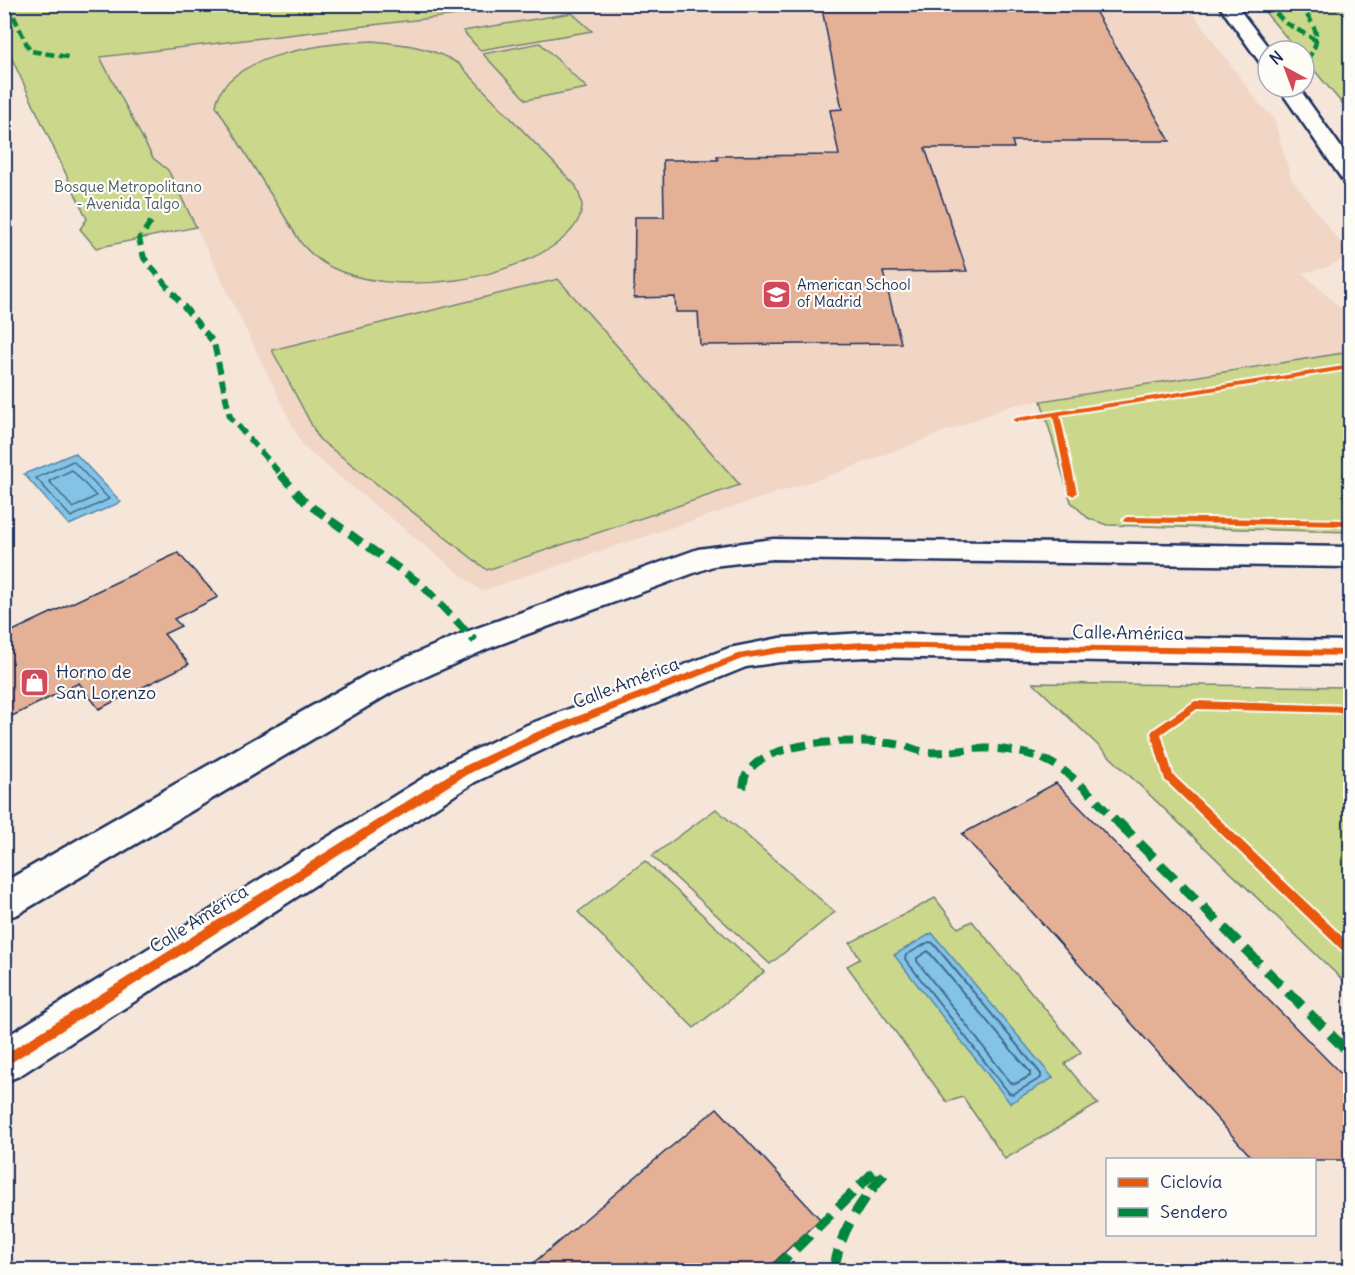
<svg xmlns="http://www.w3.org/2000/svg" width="1355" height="1275" font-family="Delius,sans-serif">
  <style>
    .built { fill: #f1d6c6 }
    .green { fill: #cbd78b; stroke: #738374; stroke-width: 1.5 }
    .water { fill: #83c4e4; stroke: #5988ae; stroke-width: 1.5 }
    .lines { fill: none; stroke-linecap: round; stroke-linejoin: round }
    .shore-far1 { stroke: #456b94; stroke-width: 1.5 }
    .shore { stroke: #456b94; stroke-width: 2 }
    .building { fill: #e4b196; stroke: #1b2f5e; stroke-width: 1.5 }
    .minor-casing { stroke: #1b2f5e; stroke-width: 5 }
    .secondary-casing { stroke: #1b2f5e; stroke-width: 5 }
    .minor { fill: #fdfcf7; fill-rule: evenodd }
    .secondary { fill: #fdfcf7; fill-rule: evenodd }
    .quiet-far3 { stroke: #00873e; stroke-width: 4.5; stroke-dasharray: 9 4.5; stroke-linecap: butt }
    .quiet-far2 { stroke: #00873e; stroke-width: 6; stroke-dasharray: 11 6; stroke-linecap: butt }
    .quiet-far1 { stroke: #00873e; stroke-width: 8; stroke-dasharray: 15 8; stroke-linecap: butt }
    .quiet { stroke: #00873e; stroke-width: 10; stroke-dasharray: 20 10; stroke-linecap: butt }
    .cycleway-casing { stroke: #fdfcf7; stroke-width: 4 }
    .cycleway { fill: #e8590c; fill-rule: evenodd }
    .labels { text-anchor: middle; stroke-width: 4.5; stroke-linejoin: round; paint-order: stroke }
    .far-park-label { font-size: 15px; fill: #475969; stroke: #fdfcf7 }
    .far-poi-label { font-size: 15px; fill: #1b2f5e; stroke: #fdfcf7; text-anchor: start }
    .street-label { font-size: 18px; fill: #1b2f5e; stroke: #fdfcf7 }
    .poi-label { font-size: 18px; fill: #1b2f5e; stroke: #fdfcf7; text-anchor: start }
  </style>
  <rect width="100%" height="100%" fill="#f6e6da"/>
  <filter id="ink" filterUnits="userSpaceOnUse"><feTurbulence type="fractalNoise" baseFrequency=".0167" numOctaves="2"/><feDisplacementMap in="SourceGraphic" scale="12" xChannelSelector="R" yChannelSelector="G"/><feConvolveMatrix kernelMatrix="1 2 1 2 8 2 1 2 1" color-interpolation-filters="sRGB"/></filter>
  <g filter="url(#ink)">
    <!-- built -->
    <path class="built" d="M542,4L1187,5L1257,101L1274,118L1291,178L1350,255L1329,267L1303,273L1350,317V352L1014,405L840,472L481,591L303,447L168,170L153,158L99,57Z"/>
    <!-- green -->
    <g class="green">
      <path d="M4,5L5,4L542,5L100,57L153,158L168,170L196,227L96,248L80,229L87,219L5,44Z"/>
      <path d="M1259,5H1350V113L1304,58V51H1298Z"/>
      <path d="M572,13L592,31L480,50L463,31Z"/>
      <path d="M373,41C404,44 432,47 459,64L576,186C578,192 583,202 582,208C576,251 492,276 456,280C421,285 375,285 342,272C325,266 313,257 301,243L216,106C223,53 331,43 373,41Z"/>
      <path d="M540,43L587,88L526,100L483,54Z"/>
      <path d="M558,279L740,485L487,570L319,439L272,350Z"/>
      <path d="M1350,352V532L1107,525L1088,518L1071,502L1041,401Z"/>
      <path d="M1033,683L1350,687V987Z"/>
      <path d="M716,809L835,912L770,964L652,856Z"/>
      <path d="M645,861L764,972L694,1028L578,912Z"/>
      <path d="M935,898L958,928L972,921L1081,1052L1065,1064L1098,1104L1005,1159L963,1097L947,1102L847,966L860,959L850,943Z"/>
    </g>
    <!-- water -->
    <g class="water">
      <path d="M75,453L121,502L69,525L24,474Z"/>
      <path d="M932,933L1053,1078L1010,1103L894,955Z"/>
    </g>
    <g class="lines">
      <!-- shore-far1 -->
      <g class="shore-far1">
        <path d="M73,461L109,499L71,517L36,478Z"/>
        <path d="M72,470L96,496L73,508L49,481Z"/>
      </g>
      <!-- shore -->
      <g class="shore">
        <path d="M929,942L933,943L1041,1074V1078L1013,1094L1009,1093L905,959L906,955Z"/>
        <path d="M928,951L1030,1072V1076L1015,1084L1011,1083L917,961V958Z"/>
      </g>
    </g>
    <!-- building -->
    <g class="building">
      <path d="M821,4H869L873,10H1048L1046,4H1091L1170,141H1012L1014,148H925L967,271L883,272L901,343L700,345L698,312H676L675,297L634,298L635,217H664L663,160H718L717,156L839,155L830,110L842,109Z"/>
      <path d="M178,553L218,597L174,619L181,626L164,634L189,664L99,709L79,683L4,720V635Z"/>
      <path d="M1056,783L1350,1083V1160H1254L962,834Z"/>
      <path d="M717,1108L820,1219L766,1270H525Z"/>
    </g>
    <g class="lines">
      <defs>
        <g id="minor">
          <path d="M773,539L1350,547V567L773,559L713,566L487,649L392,692L18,914L4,919V882L368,674L463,633L698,549Z"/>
          <path d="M865,633L1350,641V665L865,657L780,662L746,667L553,745L475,782L19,1076L4,1082V1038L449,762L527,725L729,648L780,638Z"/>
        </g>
        <g id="secondary">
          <path d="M1218,4H1235L1271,51H1268V66L1261,64Z"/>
          <path d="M1278,87H1298L1350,160V180L1342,179Z"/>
        </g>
      </defs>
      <!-- minor casing -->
      <use href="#minor" class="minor-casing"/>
      <!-- secondary casing -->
      <use href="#secondary" class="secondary-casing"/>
      <!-- minor -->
      <use href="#minor" class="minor"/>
      <!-- secondary -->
      <use href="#secondary" class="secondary"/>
      <!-- quiet-far3 -->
      <g class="quiet-far3">
        <path d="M8,4L30,51L68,57"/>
        <path d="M1266,4L1286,23L1317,41"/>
        <path d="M1299,4C1316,27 1325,39 1304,63"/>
      </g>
      <!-- quiet-far2 -->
      <path class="quiet-far2" d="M151,222L139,239L144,258L214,343L230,417L282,476"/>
      <!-- quiet-far1 -->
      <g class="quiet-far1">
        <path d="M280,474L305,502L422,585L475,641"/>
        <path d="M743,788C744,784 744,778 746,775C765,738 860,739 896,744C906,745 916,751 926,752C942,753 956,751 972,749C993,747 1024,751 1043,759C1074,772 1096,801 1119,824"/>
      </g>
      <!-- quiet -->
      <g class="quiet">
        <path d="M1118,822L1350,1054"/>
        <path d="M774,1270L880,1166"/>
        <path d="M834,1270C841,1228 859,1205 885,1173"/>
      </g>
      <defs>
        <g id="cycleway">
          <path d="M1350,365V369L1060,415L1077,493L1073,496L1069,493L1053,416L1016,422L1012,420L1016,418Z"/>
          <path d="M1127,517L1350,520V526L1124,522L1123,520Z"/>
          <path d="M865,642L1350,650V656L865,648L780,653L742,659L543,738L466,775L4,1067V1055L458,769L537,732L738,654L780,647Z"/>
          <path d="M1195,701L1350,706V713L1197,709L1161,734L1173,775L1350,944V956L1346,954L1165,780L1151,733L1153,730Z"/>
        </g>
      </defs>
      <!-- cycleway casing -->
      <use href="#cycleway" class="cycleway-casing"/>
      <!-- cycleway -->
      <use href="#cycleway" class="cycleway"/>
    </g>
  </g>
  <!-- icons -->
  <defs>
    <symbol id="school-square" viewBox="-11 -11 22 22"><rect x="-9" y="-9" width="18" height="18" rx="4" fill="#d1495b" stroke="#fdfcf7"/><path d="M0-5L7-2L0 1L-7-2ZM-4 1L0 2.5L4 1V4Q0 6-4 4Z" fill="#fff"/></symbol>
    <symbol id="shop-square" viewBox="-11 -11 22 22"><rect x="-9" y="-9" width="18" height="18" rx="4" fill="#d1495b" stroke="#fdfcf7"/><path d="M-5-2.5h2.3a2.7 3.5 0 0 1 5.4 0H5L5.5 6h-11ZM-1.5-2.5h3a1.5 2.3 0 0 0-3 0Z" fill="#fff"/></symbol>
  </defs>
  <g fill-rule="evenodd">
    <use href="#school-square" x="760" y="278" width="33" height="33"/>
    <use href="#shop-square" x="18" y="666" width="33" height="33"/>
  </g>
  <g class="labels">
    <!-- far-park labels -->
    <g class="far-park-label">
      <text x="128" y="192">Bosque Metropolitano<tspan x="128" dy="17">- Avenida Talgo</tspan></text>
    </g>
    <!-- far-poi labels -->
    <g class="far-poi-label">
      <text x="797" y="290">American School<tspan x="797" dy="17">of Madrid</tspan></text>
    </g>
    <!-- street labels -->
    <g class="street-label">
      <text transform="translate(1128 633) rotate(1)" y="6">Calle América</text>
      <text transform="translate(626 683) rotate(-21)" y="6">Calle América</text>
      <text transform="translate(199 919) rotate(-32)" y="6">Calle América</text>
    </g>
    <!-- poi labels -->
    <g class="poi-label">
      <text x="56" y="678">Horno de<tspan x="56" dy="21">San Lorenzo</tspan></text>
    </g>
  </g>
  <!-- margin -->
  <rect width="1355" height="1275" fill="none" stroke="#fdfcf7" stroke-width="24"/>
  <rect x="12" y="12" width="1331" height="1251" fill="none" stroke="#1b2f5e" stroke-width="2" filter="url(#ink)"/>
  <!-- legend -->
  <rect x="1106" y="1158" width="210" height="78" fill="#fdfcf7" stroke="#a3aaba" stroke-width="1.5"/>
  <rect x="1118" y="1178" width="30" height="9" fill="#e8590c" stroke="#a3aaba" stroke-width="1.5"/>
  <text x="1160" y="1188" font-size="18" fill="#1b2f5e">Ciclovía</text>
  <rect x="1118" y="1208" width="30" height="9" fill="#00873e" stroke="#a3aaba" stroke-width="1.5"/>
  <text x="1160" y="1218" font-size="18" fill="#1b2f5e">Sendero</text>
  <!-- north arrow -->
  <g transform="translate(1286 69) rotate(319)"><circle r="28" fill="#fdfcf7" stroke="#a3aaba" stroke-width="1.5"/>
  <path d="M0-4.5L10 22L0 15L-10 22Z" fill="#d1495b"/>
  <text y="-9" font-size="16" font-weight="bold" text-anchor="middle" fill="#1b2f5e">N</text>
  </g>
</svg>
